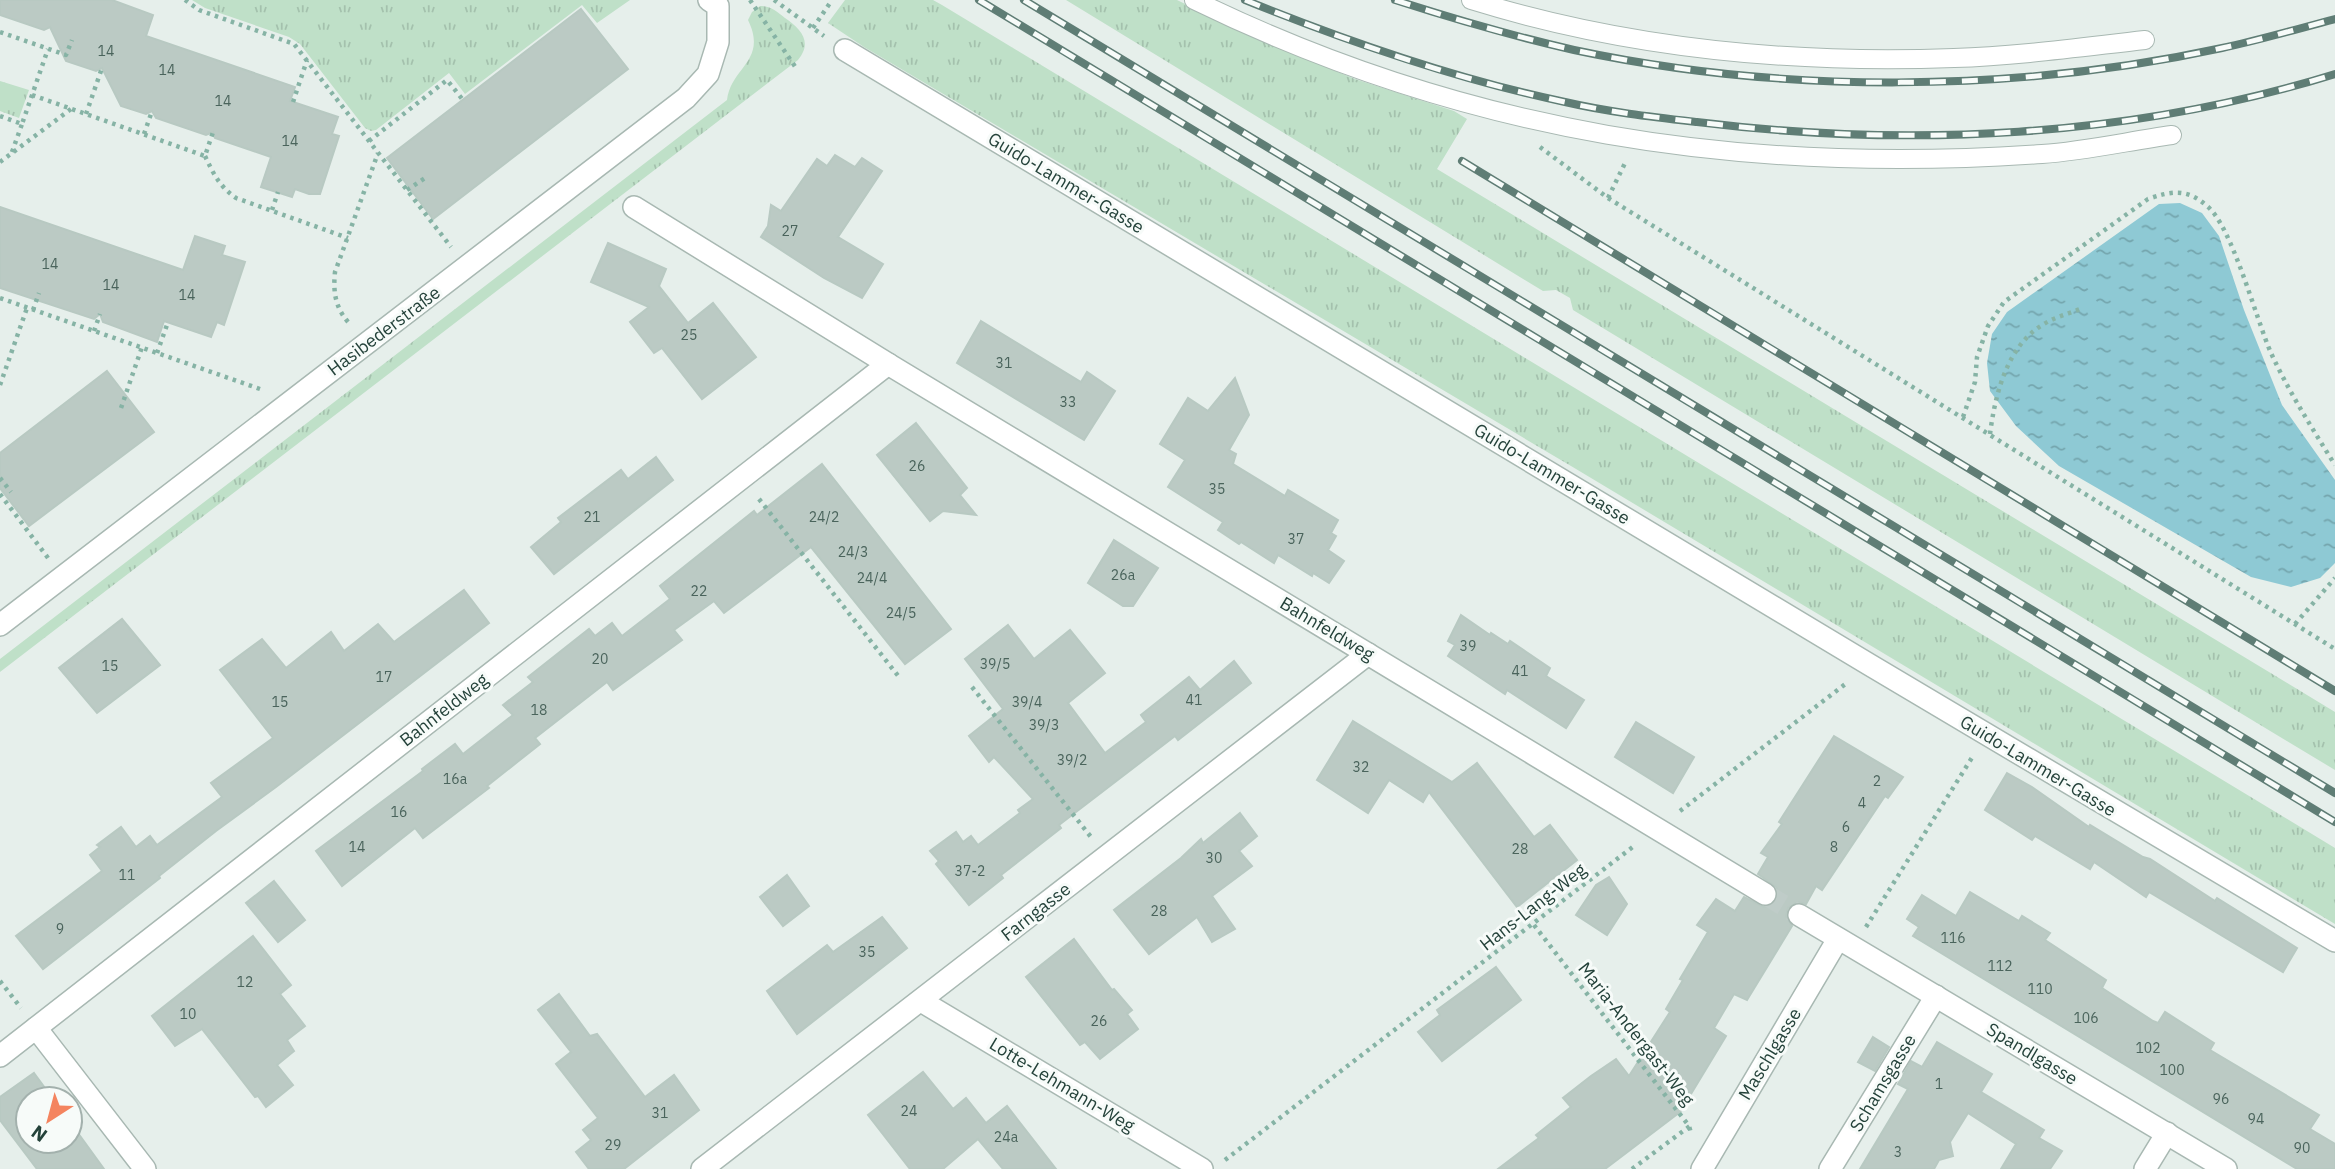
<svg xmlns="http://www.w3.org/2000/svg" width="2335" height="1169" font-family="'IBM Plex Sans',sans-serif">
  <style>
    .grass { fill: url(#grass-tufts) }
    .water { fill: url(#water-ripples) }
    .building { fill: #bbcac4; stroke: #b8c9c2; stroke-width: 2 }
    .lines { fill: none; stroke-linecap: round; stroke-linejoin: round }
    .minor-tunnel { stroke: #bfccc8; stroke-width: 21; stroke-dasharray: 21 10; stroke-linecap: butt }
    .service-casing { stroke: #a8b8b2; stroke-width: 20 }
    .minor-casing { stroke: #a8b8b2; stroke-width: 24 }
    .path { stroke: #86b3a5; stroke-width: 4.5; stroke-dasharray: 3.5 5; stroke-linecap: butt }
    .service { stroke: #fff; stroke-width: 18 }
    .minor { stroke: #fff; stroke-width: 21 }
    .rail-casing { stroke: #5f7d75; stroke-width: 8 }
    .rail { stroke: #f7fbf9; stroke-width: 5; stroke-dasharray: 16; stroke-linecap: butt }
    .labels { text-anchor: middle; stroke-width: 6; stroke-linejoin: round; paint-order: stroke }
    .number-label { font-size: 14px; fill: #4a645c }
    .street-label { font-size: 18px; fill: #24423a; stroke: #f7fbf9 }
  </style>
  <defs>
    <pattern id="grass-tufts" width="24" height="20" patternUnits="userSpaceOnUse" patternTransform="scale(1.75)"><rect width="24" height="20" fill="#bfe0c8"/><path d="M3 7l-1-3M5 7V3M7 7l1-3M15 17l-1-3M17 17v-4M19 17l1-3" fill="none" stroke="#a4c1ad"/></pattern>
    <pattern id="water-ripples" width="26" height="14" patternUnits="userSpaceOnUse" patternTransform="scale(1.75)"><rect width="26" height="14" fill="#8ec9d4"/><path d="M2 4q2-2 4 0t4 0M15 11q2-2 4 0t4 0" fill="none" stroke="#74a5ad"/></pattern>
  </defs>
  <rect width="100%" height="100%" fill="#e6efeb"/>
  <!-- grass -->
  <g class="grass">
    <path d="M192,0H630L597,23L582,5L465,94L449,73L376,130L371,131L365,128L300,44L289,37L205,8Z"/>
    <path d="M845,0H933L942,5L2335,848V924L1571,466L864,47L828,23Z"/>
    <path d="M1066,0H1177L1255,38L1355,79L1454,111L1467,119L1437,169L2335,712V770L1573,310L1570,298L1556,290L1543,291Z"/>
    <path d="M760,6C771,6 777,12 785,18C801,29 813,42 798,60L0,672V659L727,100C731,67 768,61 748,20L752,12Z"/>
    <path d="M0,81L29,90L19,118L0,111Z"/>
  </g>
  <!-- water -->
  <path class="water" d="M2180,203L2202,213L2219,236L2244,310L2282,405L2335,480V563L2320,578L2291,587L2251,577L2059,466L2016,426L1990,391L1987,363L1992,334L2007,312L2159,204Z"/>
  <!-- building -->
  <g class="building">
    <path d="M0,0H112L153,15L146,36L295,87L290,101L338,117L332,134L339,136L320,194H309L295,189L292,197L261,187L271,157L215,138L213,132L206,135L156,118L152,111L146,114L121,106L102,68L96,71L66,61L50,27L44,30L0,15Z"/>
    <path d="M581,9L628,69L433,219L387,158Z"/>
    <path d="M835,155L855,167L862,158L882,171L838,237L883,264L862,298L824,278L761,237L768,226L771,205L781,211L817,159L827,166Z"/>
    <path d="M0,207L183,270L195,236L225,246L222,255L245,262L224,325L217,322L211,337L164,321L157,342L103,322L100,314L94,319L0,288Z"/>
    <path d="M608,243L666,269L659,286L688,323L713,303L756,357L702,399L662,348L654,353L630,322L649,307L591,282Z"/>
    <path d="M981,321L1081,382L1087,372L1115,391L1084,440L957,363Z"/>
    <path d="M107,371L154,432L29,526L0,488V453Z"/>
    <path d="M1235,378L1249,415L1229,450L1236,454L1233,464L1285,496L1288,490L1338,520L1331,533L1336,536L1328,550L1344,561L1329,583L1313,573L1312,576L1278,555L1274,563L1241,542L1239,544L1218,530L1223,522L1168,487L1185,460L1160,444L1188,398L1208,411Z"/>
    <path d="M916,423L967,488L960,495L976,515L943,511L930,521L877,455Z"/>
    <path d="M656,457L673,480L554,574L531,547L561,522L558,518L621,470L628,479Z"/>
    <path d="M822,464L951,629L905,664L811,547L724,613L714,601L674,630L682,640L613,690L607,682L535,738L540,744L487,786L489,788L423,838L415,828L342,886L316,851L423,771L422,769L455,744L463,754L513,715L503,705L533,682L528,677L589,629L595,636L612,623L622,636L670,599L660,586L754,511L757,515Z"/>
    <path d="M1114,540L1158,568L1133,606H1123L1088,583Z"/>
    <path d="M464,590L489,623L276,787L216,831L159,876L160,878L43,969L16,936L102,871L90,855L100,847L97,845L121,827L136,847L150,836L157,845L222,797L211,783L273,738L220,670L262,639L286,668L331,632L344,651L378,624L394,642Z"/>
    <path d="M1461,615L1490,635L1491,633L1508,644L1510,641L1550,668L1546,676L1584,700L1566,728L1507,690L1505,694L1448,656L1455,645L1448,641Z"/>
    <path d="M122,619L160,665L97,713L59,668Z"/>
    <path d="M1008,625L1034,659L1070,630L1105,673L1068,703L1105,753L1146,722L1141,715L1189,677L1200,690L1234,661L1251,683L1178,740L1175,736L1059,825L1061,828L1001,875L1003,878L969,905L936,864L939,861L930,851L956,832L963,842L971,836L978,845L1020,813L1018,810L1033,799L994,757L989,762L969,736L1003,709L965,659Z"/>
    <path d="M1353,721L1452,782L1477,763L1534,837L1550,825L1577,860L1517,907L1429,792L1423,802L1389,780L1368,813L1317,780Z"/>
    <path d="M1636,722L1694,757L1673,793L1615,757Z"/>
    <path d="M1834,736L1903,777L1888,798L1885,796L1822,890L1816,886L1806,904L1798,902L1788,908L1786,916L1792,926L1747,1000L1734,994L1714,1028L1726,1036L1680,1112L1605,1169H1498L1539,1138L1536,1135L1571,1107L1563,1098L1591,1076L1616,1059L1629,1076L1670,1012L1666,1009L1683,980L1680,979L1708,932L1697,925L1716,899L1735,911L1744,897L1764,907L1771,906L1776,901L1778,894L1776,887L1758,874L1768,857L1761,853L1782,824L1779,822Z"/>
    <path d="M2007,773L2032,787L2089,827L2090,825L2143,857L2150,859L2215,901L2217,898L2297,948L2283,972L2149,892L2146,897L2094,862L2090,869L2035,836L2032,840L1985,810Z"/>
    <path d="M1240,813L1257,836L1239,851L1252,866L1212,896L1235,929L1212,942L1197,917L1149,954L1114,910L1181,858L1201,839L1203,843Z"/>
    <path d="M787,875L809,906L783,926L760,897Z"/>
    <path d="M1609,877L1627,904L1607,935L1576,915L1596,885Z"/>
    <path d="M274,881L305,920L278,942L246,903Z"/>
    <path d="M1970,892L2019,921L2022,916L2050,933L2045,940L2106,980L2102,988L2153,1021L2158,1023L2165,1012L2214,1043L2210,1050L2319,1115L2310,1129L2335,1144V1169H2297L1913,936L1919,927L1907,919L1922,895L1956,916Z"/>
    <path d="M882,917L907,948L797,1034L767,991L827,945L833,952Z"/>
    <path d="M253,936L291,985L280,994L305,1026L287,1040L294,1051L277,1065L293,1085L266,1107L258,1096L255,1097L202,1029L175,1046L152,1016Z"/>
    <path d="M1074,939L1112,990L1114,989L1132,1010L1127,1014L1138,1029L1100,1059L1085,1042L1080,1045L1026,977Z"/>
    <path d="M1496,967L1521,1000L1442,1061L1418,1032L1440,1015L1437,1010Z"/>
    <path d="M559,994L590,1036L597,1034L645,1097L674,1075L699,1110L624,1169H589L576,1152L591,1140L583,1130L598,1118L556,1064L571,1052L538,1010Z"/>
    <path d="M1873,1037L1889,1047L1875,1071L1858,1062Z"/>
    <path d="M1937,1042L1992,1074L1981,1092L2044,1130L2039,1138L2062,1151L2050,1169H2001L2016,1144L1968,1113L1950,1142L1953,1156L1939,1160L1934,1169H1860L1908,1089L1898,1084L1911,1061L1922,1067Z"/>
    <path d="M923,1072L953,1109L966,1098L986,1123L1007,1106L1056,1169H1003L978,1139L943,1169H910L868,1115Z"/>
    <path d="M34,1073L53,1099H28V1141H70V1122L104,1169H37L0,1120V1097Z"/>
  </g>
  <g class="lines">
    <!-- minor-tunnel -->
    <path class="minor-tunnel" d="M1765,894L1799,915"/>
    <defs>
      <g id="service">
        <path d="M1194,0C1466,133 1741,175 2042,154C2085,151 2129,141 2172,135"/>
        <path d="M1471,0C1626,48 1793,64 1954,58C2018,56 2082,47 2145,40"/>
      </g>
      <g id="minor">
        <path d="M845,50L1870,665L2335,941"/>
        <path d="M888,364L1765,894"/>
        <path d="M0,625L686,98L708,74L718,42V6L709,0"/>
        <path d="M1799,915L2226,1169"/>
        <path d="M921,1001L1202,1169"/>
        <path d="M36,1028L145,1169"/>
        <path d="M0,1056L888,364L634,207"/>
        <path d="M702,1169L1368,654"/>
        <path d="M1702,1169L1838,939"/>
        <path d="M1830,1169L1936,996"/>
        <path d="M2145,1169L2167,1133"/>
      </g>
    </defs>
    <!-- service casing -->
    <use href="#service" class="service-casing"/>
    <!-- minor casing -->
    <use href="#minor" class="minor-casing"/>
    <!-- path -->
    <g class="path">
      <path d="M185,0L199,10L294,44L451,247"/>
      <path d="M750,0L796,68"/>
      <path d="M774,0L824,36"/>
      <path d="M813,28L832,0"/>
      <path d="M0,32L66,55L72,40"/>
      <path d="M32,95L205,156L213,132"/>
      <path d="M293,102L307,60"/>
      <path d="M86,114L102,68"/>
      <path d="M0,116L22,124L48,49"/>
      <path d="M144,134L152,111"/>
      <path d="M369,141L447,80L463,100"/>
      <path d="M1540,147L1608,198L2335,649"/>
      <path d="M12,152L22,124"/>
      <path d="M205,156C213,173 219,186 236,198L348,238"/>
      <path d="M0,162L71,109"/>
      <path d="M407,190L425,178"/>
      <path d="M1608,198L1626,161"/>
      <path d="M272,210L278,192"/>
      <path d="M0,298L260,389"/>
      <path d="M33,310L39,293"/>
      <path d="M348,322C335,307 333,291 335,272L378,153"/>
      <path d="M94,331L100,314"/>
      <path d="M157,353L168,322"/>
      <path d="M0,385L27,308"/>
      <path d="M121,408L142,347"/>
      <path d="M1963,417L1975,382L1977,357L1988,326L2004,302L2148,199C2171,191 2187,188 2207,206C2232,226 2256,319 2271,353C2289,392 2312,428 2335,465"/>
      <path d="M1990,434C1995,395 2007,345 2044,324C2055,317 2068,314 2080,309"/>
      <path d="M0,478L11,492"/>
      <path d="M0,494L48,558"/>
      <path d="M759,499L899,677"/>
      <path d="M2295,624L2335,578"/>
      <path d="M972,687L1091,837"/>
      <path d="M1680,811L1848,682"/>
      <path d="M1534,925L1689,1126L1691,1133"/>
      <path d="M1866,927L1973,756"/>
      <path d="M0,981L21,1008"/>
      <path d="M1225,1160L1634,846"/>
      <path d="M1632,1169L1690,1126"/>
    </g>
    <!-- service -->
    <use href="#service" class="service"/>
    <!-- minor -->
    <use href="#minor" class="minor"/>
    <defs>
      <g id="rail">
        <path d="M979,0L2335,822"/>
        <path d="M1024,0L2335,793"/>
        <path d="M1245,0C1349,42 1455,79 1565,102C1608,112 1653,117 1697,122C1909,148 2130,138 2335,74"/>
        <path d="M1395,0C1454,19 1513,36 1574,50C1781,94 2015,93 2222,48C2260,40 2297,29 2335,19"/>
        <path d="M1462,161L2335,691"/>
      </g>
    </defs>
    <!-- rail casing -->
    <use href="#rail" class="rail-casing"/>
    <!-- rail -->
    <use href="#rail" class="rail"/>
  </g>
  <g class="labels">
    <!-- number labels -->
    <g class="number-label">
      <text x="106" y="56">14</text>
      <text x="167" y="75">14</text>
      <text x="223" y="106">14</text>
      <text x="290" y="146">14</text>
      <text x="790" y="236">27</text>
      <text x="50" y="269">14</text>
      <text x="111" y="290">14</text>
      <text x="187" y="300">14</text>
      <text x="689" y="340">25</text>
      <text x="1004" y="368">31</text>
      <text x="1068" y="407">33</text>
      <text x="917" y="471">26</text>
      <text x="1217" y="494">35</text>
      <text x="592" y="522">21</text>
      <text x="824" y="522">24/2</text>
      <text x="1296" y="544">37</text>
      <text x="853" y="557">24/3</text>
      <text x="1123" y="580">26a</text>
      <text x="872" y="583">24/4</text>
      <text x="699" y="596">22</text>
      <text x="901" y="618">24/5</text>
      <text x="1468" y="651">39</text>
      <text x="600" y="664">20</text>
      <text x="995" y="669">39/5</text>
      <text x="110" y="671">15</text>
      <text x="1520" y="676">41</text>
      <text x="384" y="682">17</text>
      <text x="1194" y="705">41</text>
      <text x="280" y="707">15</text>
      <text x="1027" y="707">39/4</text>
      <text x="539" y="715">18</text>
      <text x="1044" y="730">39/3</text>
      <text x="1072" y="765">39/2</text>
      <text x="1361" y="772">32</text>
      <text x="455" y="784">16a</text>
      <text x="1877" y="786">2</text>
      <text x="1862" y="808">4</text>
      <text x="399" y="817">16</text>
      <text x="1846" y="832">6</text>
      <text x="357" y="852">14</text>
      <text x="1834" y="852">8</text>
      <text x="1520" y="854">28</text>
      <text x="1214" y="863">30</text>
      <text x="970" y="876">37-2</text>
      <text x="127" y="880">11</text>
      <text x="1159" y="916">28</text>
      <text x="60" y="934">9</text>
      <text x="1953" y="943">116</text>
      <text x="867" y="957">35</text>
      <text x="2000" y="971">112</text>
      <text x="245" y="987">12</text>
      <text x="2040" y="994">110</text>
      <text x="188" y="1019">10</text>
      <text x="2086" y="1023">106</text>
      <text x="1099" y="1026">26</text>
      <text x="2148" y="1053">102</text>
      <text x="2172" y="1075">100</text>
      <text x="1939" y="1089">1</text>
      <text x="2221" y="1104">96</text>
      <text x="909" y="1116">24</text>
      <text x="660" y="1118">31</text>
      <text x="2256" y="1124">94</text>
      <text x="1006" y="1142">24a</text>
      <text x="613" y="1150">29</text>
      <text x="2302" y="1153">90</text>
      <text x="1898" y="1157">3</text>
    </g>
    <!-- street labels -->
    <g class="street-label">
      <text transform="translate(1066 183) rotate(31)" y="6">Guido-Lammer-Gasse</text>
      <text transform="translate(384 331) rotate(-37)" y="6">Hasibederstraße</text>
      <text transform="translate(1552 474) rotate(31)" y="6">Guido-Lammer-Gasse</text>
      <text transform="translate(1327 629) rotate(31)" y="6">Bahnfeldweg</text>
      <text transform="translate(444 710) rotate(-38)" y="6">Bahnfeldweg</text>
      <text transform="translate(2038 766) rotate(31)" y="6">Guido-Lammer-Gasse</text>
      <text transform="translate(1533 907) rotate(-38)" y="6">Hans-Lang-Weg</text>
      <text transform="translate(1036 912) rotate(-38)" y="6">Farngasse</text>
      <text transform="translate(1636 1034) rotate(52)" y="6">Maria-Andergast-Weg</text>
      <text transform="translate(1770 1054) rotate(-59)" y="6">Maschlgasse</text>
      <text transform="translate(2032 1054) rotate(31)" y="6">Spandlgasse</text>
      <text transform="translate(1883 1083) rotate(-59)" y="6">Schamsgasse</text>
      <text transform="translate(1062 1085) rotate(31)" y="6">Lotte-Lehmann-Weg</text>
    </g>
  </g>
  <!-- north arrow -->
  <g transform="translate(49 1120) rotate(216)"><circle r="33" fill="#f7fbf9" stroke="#a3b1ad" stroke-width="2"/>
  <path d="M0-5L12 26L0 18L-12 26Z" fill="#f4845f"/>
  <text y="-10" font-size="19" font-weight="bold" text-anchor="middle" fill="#24423a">N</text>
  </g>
</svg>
